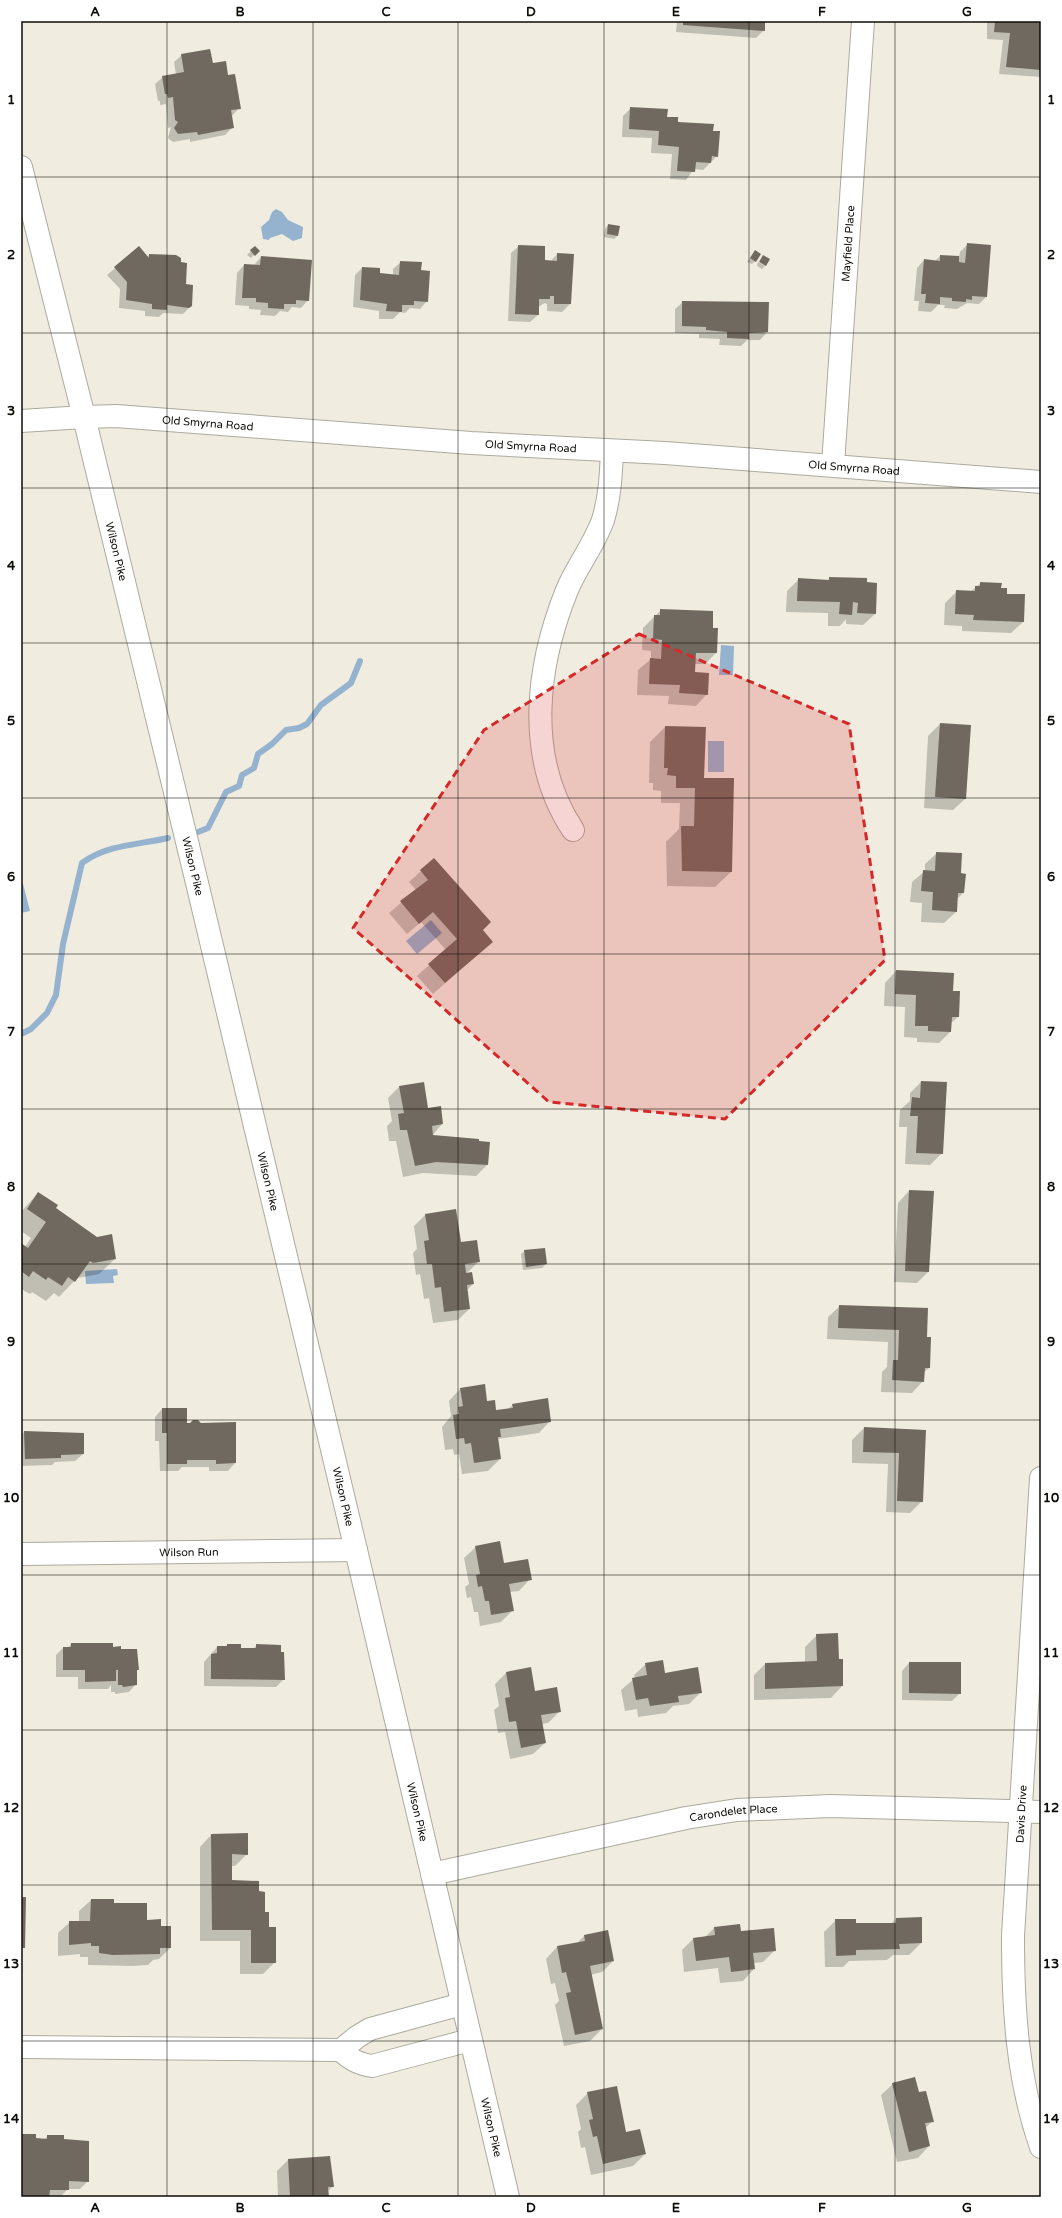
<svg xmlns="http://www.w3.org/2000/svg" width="1062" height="2218" font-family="'Varela Round',sans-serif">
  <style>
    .water { fill: #95b2cf }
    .shadow { fill: #0003 }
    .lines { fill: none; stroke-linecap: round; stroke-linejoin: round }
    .stream { stroke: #95b2cf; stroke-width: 6 }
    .building { fill: #70695f }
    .street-casing { stroke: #acaa9e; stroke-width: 24 }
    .secondary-casing { stroke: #acaa9e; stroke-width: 24 }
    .street { stroke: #fff; stroke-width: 22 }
    .secondary { stroke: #fff; stroke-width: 22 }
    .marked { fill: #d62828; fill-opacity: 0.2; stroke: #d62828; stroke-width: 3; stroke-dasharray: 8 5; stroke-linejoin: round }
    .grid { fill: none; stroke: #0d0c08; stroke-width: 1; stroke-opacity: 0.55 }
    .labels { text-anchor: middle; stroke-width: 3.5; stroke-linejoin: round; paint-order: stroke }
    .street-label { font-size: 11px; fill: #0d0c08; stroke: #fff }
    .neatline { fill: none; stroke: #0d0c08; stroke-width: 1.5 }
    .grid-label { font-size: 13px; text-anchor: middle; font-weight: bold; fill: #0d0c08 }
  </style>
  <rect width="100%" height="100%" fill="#f0ede0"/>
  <!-- water -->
  <g class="water">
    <path d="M276,209L282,212L288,220L303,227L302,238L293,241L282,234L270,238L269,240L263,239L261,227L269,220L272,212Z"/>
    <path d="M721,645L734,646L733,675H719Z"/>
    <rect x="708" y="741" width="16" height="31"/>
    <path d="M21,884H23L30,911L21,913Z"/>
    <path d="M431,920L442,933L417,954L406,941Z"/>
    <path d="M117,1269L118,1275L113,1276L114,1283L86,1284L85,1271Z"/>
  </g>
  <!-- shadow -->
  <g class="shadow">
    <path d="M677,21H764V30L756,38L676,32Z"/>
    <path d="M987,21H1041V77L999,74L1003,40L987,39Z"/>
    <path d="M182,55L212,64L239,108L232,116L233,127L225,135L190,142V139L173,142L168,138L171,127L168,128L166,104L160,105V101H158L155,84L163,77L176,75L174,62Z"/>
    <path d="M631,108L666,117L677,123L712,132L717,156L703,170L694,169L686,180L670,179L672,154L651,153L652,138L622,137L623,116Z"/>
    <path d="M608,225L618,235L614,239L604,237L605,229Z"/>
    <path d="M968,244L986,297L979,304L967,303L957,309L944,308L945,305H938L931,312L918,311L919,301H914L917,268L924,260L935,261L940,256L959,257L960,252Z"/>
    <path d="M519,246L543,261L550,262L557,254L570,304L562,312L547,311V304L545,303L538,307V315L530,322L508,321L511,253Z"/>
    <path d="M255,247V254L251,258L247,255Z"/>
    <path d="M139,248L147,257L149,255L184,285L191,306L183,314L163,313L159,317L145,316V311L119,308L120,289L107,275Z"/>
    <path d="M755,251V261L752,264L747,262Z"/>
    <path d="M261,257L308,300L301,308L292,307L288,312L280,311L275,316L260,315L261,310L249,309V306L235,305L237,273L244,265H254Z"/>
    <path d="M401,262L420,271L427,301L420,309L410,308L405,313L400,312L393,319H379V311L353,307L355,275L362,268L379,274L393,275V269Z"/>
    <path d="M758,262L765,266L762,269L757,266Z"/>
    <path d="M683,302L767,332L760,340H747L741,346L719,345L720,339L699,338V334L675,333V309Z"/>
    <path d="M830,578L866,583L875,614L863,625L846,624V619L840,626H828V613L786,612L787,591L799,579L827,581Z"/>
    <path d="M981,583L1000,589L1023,622L1011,633L962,631V626L944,625L945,603L957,591L970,592Z"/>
    <path d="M661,610L712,629L716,653L705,664H695L694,673L707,694L696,706L668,704L669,696L637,695L638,670L651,659V651L642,650L643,628Z"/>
    <path d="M940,724L965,799L953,810L924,808L928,736Z"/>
    <path d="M665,727L703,779H733L731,872L715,887L667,886L666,842L679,829L680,803H661V791L653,790V783H649L650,742Z"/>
    <path d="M937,853L960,874L963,893L956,900V912L944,923L921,922L922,903L910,902L912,882L925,871V864Z"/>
    <path d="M421,871L491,942L433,994L417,976L446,950L421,922L407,934L389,913L416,890L409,882Z"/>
    <path d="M896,971L952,992L958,1017L950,1024V1032L939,1043L917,1042V1038L904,1037L905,1007L884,1006L885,983Z"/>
    <path d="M921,1082L942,1153L930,1165L905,1164L907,1127H899L900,1110L910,1101V1093Z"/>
    <path d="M400,1086L442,1124L432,1136L487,1165L476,1176L423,1173L403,1177L396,1141H389L387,1126L392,1121L388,1098Z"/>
    <path d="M909,1191L928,1272L917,1283L894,1282L898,1203Z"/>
    <path d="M38,1193L115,1259L99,1274L77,1278L59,1297L54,1293L46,1301L32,1292L30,1294L21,1289V1244L25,1247L31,1238L21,1231V1212Z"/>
    <path d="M426,1214L479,1261L466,1274L473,1284L467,1290L469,1309L458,1320L433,1323L429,1298L424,1299L420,1274L416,1275L413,1253L417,1249L414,1226Z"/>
    <path d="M525,1251L546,1264L542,1268L523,1270L521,1254Z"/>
    <path d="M840,1306L926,1338L929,1368L923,1373V1381L912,1393L881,1392L882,1372L887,1367L888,1342L827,1339L828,1317Z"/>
    <path d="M460,1389L486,1402L496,1411L508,1409L513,1405L550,1421L539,1433L497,1439L500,1459L488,1471L462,1474L459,1454L454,1455L453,1449L445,1450L442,1427L451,1416L449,1401Z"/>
    <path d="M162,1409L186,1424L235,1423V1463L228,1471H209V1467H182L178,1471H160L159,1441H155V1417Z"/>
    <path d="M864,1428L925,1431L922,1501L910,1513L886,1512L888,1464L852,1463V1440Z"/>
    <path d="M24,1432H59V1434L83,1454L75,1461L55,1462L52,1465L21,1466V1436Z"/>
    <path d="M476,1547L530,1579L519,1591L510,1592L513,1610L501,1622L480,1626L478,1612H474L471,1597L467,1598L465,1587L469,1584L464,1558Z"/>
    <path d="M817,1635L838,1660L842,1686L831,1698L754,1700V1675L765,1664L805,1663V1647Z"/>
    <path d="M71,1644L112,1648L120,1650L138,1669L136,1671V1684L129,1692L115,1694V1692H111V1685L108,1689H78V1677H56V1655L63,1648H68Z"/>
    <path d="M257,1645L284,1679L276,1687L204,1686V1662L217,1647L253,1649Z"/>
    <path d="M909,1663L960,1693L952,1701L902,1700V1671Z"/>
    <path d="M646,1664L664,1674L701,1692L689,1704L673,1706L666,1713L638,1717L637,1709L625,1711L621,1690L635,1678L634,1675Z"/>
    <path d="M506,1673L560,1711L548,1723L541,1724L545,1743L533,1754L510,1759L505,1732L498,1733L494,1710L499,1706L495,1684Z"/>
    <path d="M211,1835L247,1854L235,1866H231V1881L258,1892L275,1962L263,1974H240V1941H200V1847Z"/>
    <path d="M91,1900L113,1904L160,1927L170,1948L159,1959L153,1960L148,1965L133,1966L88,1965V1957H80V1954L58,1956V1933L70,1922H79V1911Z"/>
    <path d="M896,1919L921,1943L909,1955H893L887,1960L849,1961L843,1967H825L824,1932L836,1920L855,1924H891Z"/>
    <path d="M714,1928L740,1932L775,1950L763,1962L754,1963V1969L743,1981L720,1983L718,1968L684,1972L682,1950L694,1938L705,1937Z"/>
    <path d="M584,1936L613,1961L602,1972L590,1975L602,2029L590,2041L564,2046L555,2005L559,2001L555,1983L551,1984L546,1959L557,1947L577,1943Z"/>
    <path d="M893,2084L918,2094L932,2121L925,2129L929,2146L918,2158L897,2162L881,2095Z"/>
    <path d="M588,2093L645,2154L633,2166L591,2175L585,2147L581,2148L578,2132L581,2129L576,2105Z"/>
    <path d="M21,2135L35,2139H44L48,2136L63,2140L88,2181L80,2189H68L60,2197H21Z"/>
    <path d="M288,2160L333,2186L328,2191V2197H278L277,2171Z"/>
  </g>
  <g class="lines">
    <!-- stream -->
    <g class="stream">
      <path d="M198,832L208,828L226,792L239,786L242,775L254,768L258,754L272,744L286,730L299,728L307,724L321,705L351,683L360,661"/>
      <path d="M21,1034L31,1029L47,1013L56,995L63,944L82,863C108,844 138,845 168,838"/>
    </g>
  </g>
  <!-- building -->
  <g class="building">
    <path d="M683,21H765V31L683,25Z"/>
    <path d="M995,21H1041V70L1006,67L1010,33L994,32Z"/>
    <path d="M210,49L213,63L226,61L228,75L235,74L241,109L231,110L234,128L198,135L197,132L178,134L174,128L178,122L175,120L173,97L168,98L167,94H165L162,76L184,72L181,54Z"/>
    <path d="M630,107L668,109L667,117H678V122L714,124L713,131H720L718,157L712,156L711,163L696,162L695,172L677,171L679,147L658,145L659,131L629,129Z"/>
    <path d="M608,224L620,226L618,236L607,234Z"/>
    <path d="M967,243L991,245L987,297L972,296V300L966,299V302L952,301V298L940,297V304L925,303L926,294H921L924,259L940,261V255L959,256V262L965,263Z"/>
    <path d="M518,245L545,246V260L557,261V253L574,254L571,304H554V296H550V299H539V315L515,314Z"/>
    <path d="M139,246L149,258V254L176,255L181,258V262L187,263L186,284L193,285L192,306L189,308L167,305V310L152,309V304L126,300L127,282L114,267Z"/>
    <path d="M255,246L260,251L255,256L250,250Z"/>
    <path d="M755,250L761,254L756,262L750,258Z"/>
    <path d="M763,255L770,259L766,266L759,262Z"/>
    <path d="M261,256L312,260L309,301L296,300V304H284V309L268,308V303L256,302V298H242L244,264L260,265Z"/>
    <path d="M400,261L422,262L421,270L430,271L428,302L414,301V305H402V312L386,311L387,304L360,300L362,267L380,268V273L399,275Z"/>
    <path d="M682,301L769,302L768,332L749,333V339L727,338V332L706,330V327L682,326Z"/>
    <path d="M829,577L867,578V582L877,583L876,614L857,613L858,603L853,602L852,615L839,614L840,602L797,601L798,578L829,580Z"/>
    <path d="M980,582L1002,583L1001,588H1007V594H1025L1024,622L973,620L974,615L955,614L956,590L975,591V586H980Z"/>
    <path d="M660,609L713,611V628H718L717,653H696L695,672L709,673L708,695L679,693L680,685L649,684L650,658L661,659L662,640L653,639L654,615H660Z"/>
    <path d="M940,723L971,725L966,799L935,797Z"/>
    <path d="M665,726L706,727L704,778H734L732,872L682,871L681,826H694L695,788H676V776L667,775L668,768H664Z"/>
    <path d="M936,852L962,853L961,873L966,874L964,893H958L957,912L932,910L933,892L921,891L923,870L935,871Z"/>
    <path d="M434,858L491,922L483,930L493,942L445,983L428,964L457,939L433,912L419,924L400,901L428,880L420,870Z"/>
    <path d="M896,970L954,973L953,991H960L959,1017H952L951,1032L928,1031V1026H915L916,995L895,994Z"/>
    <path d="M921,1081L947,1082L943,1154L916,1153L918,1116H910L912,1097L920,1098Z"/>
    <path d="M424,1082L428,1108L441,1106L443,1124L432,1126L433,1135L479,1139V1141L490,1142L488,1165L436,1162L415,1166L407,1130H400L398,1114L404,1113L399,1086Z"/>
    <path d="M909,1190L934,1191L929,1272L905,1271Z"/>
    <path d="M38,1192L58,1205L56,1208L97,1237L112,1234L116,1259L93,1263L90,1261L75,1282L68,1277L62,1286L48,1277L46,1280L33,1271L29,1277L21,1271V1243L28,1248L46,1222L27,1209Z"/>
    <path d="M456,1209L461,1242L477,1240L480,1262L465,1264L466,1273L472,1272L474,1284L467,1285L470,1309L444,1312L441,1287L435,1288L432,1264H427L424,1241L429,1240L425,1214Z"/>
    <path d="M545,1248L547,1264L526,1267L524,1250Z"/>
    <path d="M839,1305L928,1308L927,1337H931L930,1368H925L924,1382L892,1380L893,1360H898L899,1330L838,1328Z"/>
    <path d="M485,1384L487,1401L495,1400L496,1410L513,1408L512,1404L548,1398L551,1422L500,1429L501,1437H498L501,1459L474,1463L471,1443L465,1444L464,1438L456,1439L453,1415L459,1414L458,1407L463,1406L460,1388Z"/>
    <path d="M162,1408H187V1423H190L193,1420H198L201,1423L236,1422V1463L216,1464V1460H187V1464H167V1433H162Z"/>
    <path d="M864,1427L926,1430L923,1502L897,1501L899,1453L863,1452Z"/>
    <path d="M24,1431L84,1433V1454L61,1455V1458L25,1459Z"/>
    <path d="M500,1541L504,1563L528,1559L532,1580L509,1584L514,1611L491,1615L489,1601H485L482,1586L478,1587L476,1575L480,1574L475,1546Z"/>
    <path d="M838,1633L839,1659H843V1686L765,1689V1663L817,1661L816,1634Z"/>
    <path d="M71,1643H113V1647L121,1646V1649H137L139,1670H137V1685L123,1687L122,1685H118V1670H116V1681L85,1682V1670H63V1647H71Z"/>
    <path d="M227,1644H241V1648H256V1644L281,1645V1652H284L285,1680L211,1679V1654L217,1653V1646H227Z"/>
    <path d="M663,1660L665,1673L698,1667L702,1693L678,1696L679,1702L650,1706L648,1698L636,1700L632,1678L647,1675L645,1663Z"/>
    <path d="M909,1662H961V1694L909,1693Z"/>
    <path d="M531,1667L535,1691L557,1687L561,1712L541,1715L546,1743L521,1748L516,1721L509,1722L505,1698L510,1697L506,1672Z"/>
    <path d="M248,1833V1855L232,1854V1880L259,1881V1891L265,1892V1912H269V1927H276V1963H251V1930H212L211,1834Z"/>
    <path d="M21,1897H26L25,1948H21Z"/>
    <path d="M91,1899H114V1903H147V1920L161,1919V1926H171V1948H160V1954L113,1955L99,1953V1946H91V1943L69,1945V1921H90Z"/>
    <path d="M922,1917V1943L899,1944L900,1949L856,1950V1955L836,1956L835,1919H856V1923H896V1918Z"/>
    <path d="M740,1924L741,1931L774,1928L776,1951L753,1953L755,1969L731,1972L729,1957L696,1961L693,1938L715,1935L714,1927Z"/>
    <path d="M608,1930L614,1961L590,1966L603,2029L575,2035L566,1993L571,1992L566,1972L562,1973L557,1946L585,1941L584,1935Z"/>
    <path d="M915,2077L919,2092L926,2091L934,2122L925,2123L930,2146L909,2152L892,2083Z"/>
    <path d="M617,2086L626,2132L640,2129L646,2154L603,2164L597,2136L593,2137L589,2120L593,2119L587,2092Z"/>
    <path d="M21,2134H36V2138L47,2139V2135H64V2139L89,2141V2182L69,2181V2190H50L49,2197H21Z"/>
    <path d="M330,2156L334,2187H328L329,2197H290L288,2159Z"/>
  </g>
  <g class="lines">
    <defs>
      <g id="street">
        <path d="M21,421L84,417"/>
        <path id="s1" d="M833,465L863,21"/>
        <path d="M573,830C525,758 536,667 567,590C577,566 594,545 603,520C610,497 611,474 612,451"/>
        <path d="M1041,1478L1013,1936C1013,2008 1017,2079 1041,2147"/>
        <path id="s2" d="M21,1554L356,1550"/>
        <path id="s3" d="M432,1874L686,1818L737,1810L830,1806L1041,1812"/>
        <path d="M462,2004L370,2029L357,2037L341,2050C350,2060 359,2064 372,2066L470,2040"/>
        <path d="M21,2047L341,2050"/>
      </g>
      <g id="secondary">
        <path id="s4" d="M21,167L84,417L198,887L356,1550L508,2197"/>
        <path id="s5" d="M84,417L116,416L471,443L665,453L1041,482"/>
      </g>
    </defs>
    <!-- street casing -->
    <use href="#street" class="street-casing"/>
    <!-- secondary casing -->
    <use href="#secondary" class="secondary-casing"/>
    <!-- street -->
    <use href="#street" class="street"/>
    <!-- secondary -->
    <use href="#secondary" class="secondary"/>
  </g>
  <!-- marked area -->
  <path class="marked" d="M639,634L849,724L885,960L725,1119L549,1102L353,928L484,730Z"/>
  <!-- grid -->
  <path class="grid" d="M167,21V2197M313,21V2197M458,21V2197M604,21V2197M749,21V2197M895,21V2197M21,177H1041M21,333H1041M21,488H1041M21,643H1041M21,798H1041M21,954H1041M21,1109H1041M21,1264H1041M21,1420H1041M21,1575H1041M21,1730H1041M21,1885H1041M21,2041H1041"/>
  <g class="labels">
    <!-- street labels -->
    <g class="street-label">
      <text dy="4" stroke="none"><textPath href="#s1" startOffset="222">Mayfield Place</textPath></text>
      <text dy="4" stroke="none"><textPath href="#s5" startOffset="124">Old Smyrna Road</textPath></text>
      <text dy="4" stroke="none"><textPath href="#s5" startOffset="448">Old Smyrna Road</textPath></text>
      <text dy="4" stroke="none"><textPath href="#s5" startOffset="772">Old Smyrna Road</textPath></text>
      <text dy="4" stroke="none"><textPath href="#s4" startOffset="396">Wilson Pike</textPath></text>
      <text dy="4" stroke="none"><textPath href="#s4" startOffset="720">Wilson Pike</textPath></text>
      <text dy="4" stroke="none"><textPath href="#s4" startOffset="1044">Wilson Pike</textPath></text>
      <text dy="4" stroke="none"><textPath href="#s4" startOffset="1368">Wilson Pike</textPath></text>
      <text dy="4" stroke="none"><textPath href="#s2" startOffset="168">Wilson Run</textPath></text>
      <text dy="4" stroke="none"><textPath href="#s4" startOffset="1692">Wilson Pike</textPath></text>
      <text dy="4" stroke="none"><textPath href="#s3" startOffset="308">Carondelet Place</textPath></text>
      <text transform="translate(1021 1814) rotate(-87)" y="4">Davis Drive</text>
      <text dy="4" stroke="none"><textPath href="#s4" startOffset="2016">Wilson Pike</textPath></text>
    </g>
  </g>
  <!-- border -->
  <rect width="1062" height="2218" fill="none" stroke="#ffffff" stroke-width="44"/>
  <rect x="22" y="22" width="1018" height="2174" class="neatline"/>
  <g class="grid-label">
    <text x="95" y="16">A</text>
    <text x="240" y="16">B</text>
    <text x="386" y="16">C</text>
    <text x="531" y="16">D</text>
    <text x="676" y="16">E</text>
    <text x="822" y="16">F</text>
    <text x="967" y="16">G</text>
    <text x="11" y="104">1</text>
    <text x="1051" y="104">1</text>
    <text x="11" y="259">2</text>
    <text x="1051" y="259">2</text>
    <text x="11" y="415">3</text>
    <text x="1051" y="415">3</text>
    <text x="11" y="570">4</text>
    <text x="1051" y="570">4</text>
    <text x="11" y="725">5</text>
    <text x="1051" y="725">5</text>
    <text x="11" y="881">6</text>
    <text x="1051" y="881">6</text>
    <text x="11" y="1036">7</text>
    <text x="1051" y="1036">7</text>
    <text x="11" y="1191">8</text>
    <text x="1051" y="1191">8</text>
    <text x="11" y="1346">9</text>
    <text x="1051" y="1346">9</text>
    <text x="11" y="1502">10</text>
    <text x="1051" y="1502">10</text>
    <text x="11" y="1657">11</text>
    <text x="1051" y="1657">11</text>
    <text x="11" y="1812">12</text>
    <text x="1051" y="1812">12</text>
    <text x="11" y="1968">13</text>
    <text x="1051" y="1968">13</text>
    <text x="11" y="2123">14</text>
    <text x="1051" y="2123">14</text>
    <text x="95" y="2212">A</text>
    <text x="240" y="2212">B</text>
    <text x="386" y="2212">C</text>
    <text x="531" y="2212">D</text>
    <text x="676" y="2212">E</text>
    <text x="822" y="2212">F</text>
    <text x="967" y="2212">G</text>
  </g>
</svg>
